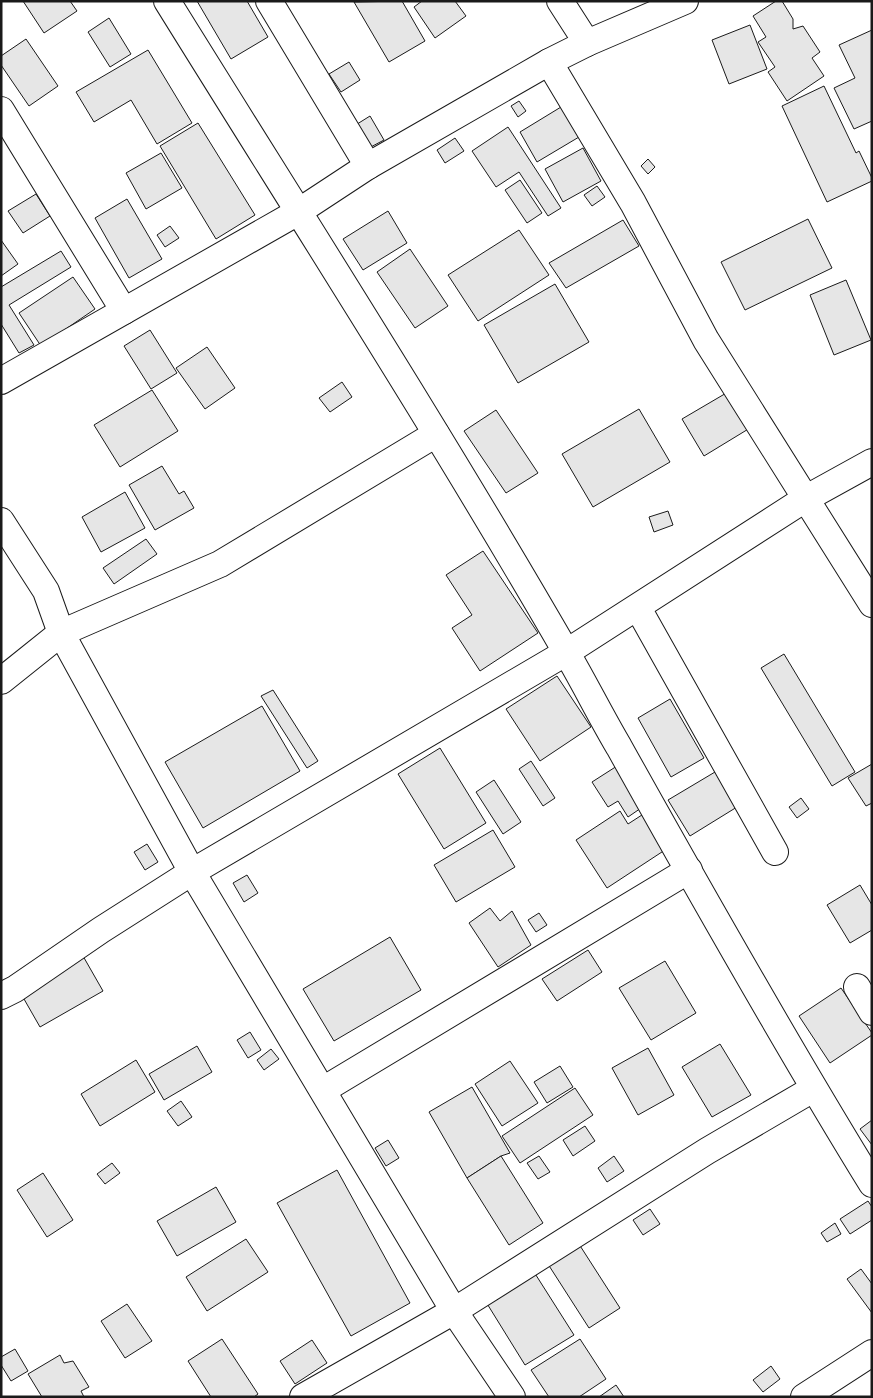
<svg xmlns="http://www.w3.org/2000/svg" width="873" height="1398" font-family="'PT Serif',serif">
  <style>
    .building { fill: #e6e6e6; stroke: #1a1a1a }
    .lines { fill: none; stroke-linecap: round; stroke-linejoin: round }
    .minor-casing { stroke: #1a1a1a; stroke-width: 28 }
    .minor { stroke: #fff; stroke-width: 26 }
  </style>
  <rect width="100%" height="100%" fill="#fff"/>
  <!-- building -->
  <g class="building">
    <path d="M23,1H70L77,11L44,33Z"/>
    <path d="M197,1H247L268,37L231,59Z"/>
    <path d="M402,1L425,41L389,62L354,2Z"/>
    <path d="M422,1H455L466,16L435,38L414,7Z"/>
    <path d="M776,1H782L793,19V29L803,26L820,52L812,58L824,76L787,101L768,72L775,67L758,42L766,37L753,16Z"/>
    <path d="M109,18L131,54L110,67L88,32Z"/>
    <path d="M750,25L767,69L729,84L712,40Z"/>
    <path d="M872,30V121L854,129L834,88L855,78L839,45Z"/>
    <path d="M26,39L58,86L29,106L1,65V56Z"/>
    <path d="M148,50L192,123L157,144L131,100L94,122L76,92Z"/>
    <path d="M349,62L360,80L341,92L329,74Z"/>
    <path d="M824,86L856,153L859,151L872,178V181L827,202L782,106Z"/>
    <path d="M519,101L526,111L518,117L511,106Z"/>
    <path d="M561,107L579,137L537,162L520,132Z"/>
    <path d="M370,116L384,140L367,149L354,126Z"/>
    <path d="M198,123L255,215L216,239L160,146Z"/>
    <path d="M508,127L561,208L548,216L519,172L496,187L472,151Z"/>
    <path d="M455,138L464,151L445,163L437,150Z"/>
    <path d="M583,148L601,181L563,202L545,169Z"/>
    <path d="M161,153L182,188L146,209L126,173Z"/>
    <path d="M648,159L655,167L648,174L641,166Z"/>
    <path d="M520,180L542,213L527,223L505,190Z"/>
    <path d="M597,186L605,197L592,206L584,195Z"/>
    <path d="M36,194L50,216L23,233L8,211Z"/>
    <path d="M127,199L162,259L129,278L95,218Z"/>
    <path d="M388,211L407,243L363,270L343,239Z"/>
    <path d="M808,219L832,268L745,310L721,262Z"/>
    <path d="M623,220L639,246L566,288L549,263Z"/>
    <path d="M170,226L179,238L165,247L157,235Z"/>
    <path d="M519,230L549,275L478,321L448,275Z"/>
    <path d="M1,240L18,264L1,276Z"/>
    <path d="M410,249L448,306L415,328L377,272Z"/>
    <path d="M61,251L71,267L9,305L34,345L19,353L1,324V287Z"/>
    <path d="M73,277L95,309L41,346L19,313Z"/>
    <path d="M846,280L871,340L834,355L810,295Z"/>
    <path d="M555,284L589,342L518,383L484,325Z"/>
    <path d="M150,330L177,373L151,389L124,346Z"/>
    <path d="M207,347L235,388L205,409L176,368Z"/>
    <path d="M342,382L352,397L330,412L319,398Z"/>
    <path d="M152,390L178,431L120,467L94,425Z"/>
    <path d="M728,392L750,428L704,456L682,419Z"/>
    <path d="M639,409L670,462L593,507L562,454Z"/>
    <path d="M496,410L538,473L506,493L464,431Z"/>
    <path d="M162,466L179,494L184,491L194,508L155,530L129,485Z"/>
    <path d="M125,492L145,528L101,552L82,517Z"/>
    <path d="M668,511L673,525L654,532L649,517Z"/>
    <path d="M146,539L157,554L114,584L103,568Z"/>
    <path d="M483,551L538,633L480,671L452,628L472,615L446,575Z"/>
    <path d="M784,654L855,772L832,786L761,668Z"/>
    <path d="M557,676L591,727L540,761L506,709Z"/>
    <path d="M273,690L318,761L307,768L261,696Z"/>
    <path d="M670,699L704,758L671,777L638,718Z"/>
    <path d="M262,706L300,771L203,828L165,762Z"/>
    <path d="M440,748L486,823L444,849L398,774Z"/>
    <path d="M531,761L555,798L543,806L519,769Z"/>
    <path d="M872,764V803L866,806L848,778Z"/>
    <path d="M617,766L644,806L628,817L618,801L608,807L592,782Z"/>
    <path d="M715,772L737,807L690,836L668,800Z"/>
    <path d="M494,780L521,822L503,834L476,792Z"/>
    <path d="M801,798L809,809L797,818L789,807Z"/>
    <path d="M620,811L628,824L645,813L668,848L607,888L576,840Z"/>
    <path d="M493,830L515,867L456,902L434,865Z"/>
    <path d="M147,844L158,862L145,870L134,852Z"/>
    <path d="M247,875L258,893L244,902L233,883Z"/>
    <path d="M860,885L872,905V930L850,943L827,905Z"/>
    <path d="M490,908L500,921L512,911L531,945L498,967L469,923Z"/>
    <path d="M539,913L547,925L536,932L528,920Z"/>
    <path d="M390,937L421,990L334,1041L303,989Z"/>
    <path d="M588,950L602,972L557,1001L542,979Z"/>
    <path d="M83,956L103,991L40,1027L20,992Z"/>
    <path d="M665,961L696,1013L651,1040L619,988Z"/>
    <path d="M841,988L872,1033V1035L830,1063L799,1016Z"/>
    <path d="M250,1032L261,1050L248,1058L237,1040Z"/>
    <path d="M720,1044L751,1095L712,1117L682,1067Z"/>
    <path d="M197,1046L212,1072L164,1100L149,1074Z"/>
    <path d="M648,1048L674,1095L638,1115L612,1068Z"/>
    <path d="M271,1049L279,1059L264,1070L257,1060Z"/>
    <path d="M136,1060L155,1092L100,1126L81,1094Z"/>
    <path d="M510,1061L538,1103L502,1126L475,1084Z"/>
    <path d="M560,1066L573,1087L547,1103L534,1082Z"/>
    <path d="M472,1087L510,1153L501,1156L467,1178L429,1112Z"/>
    <path d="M575,1088L593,1115L520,1163L502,1136Z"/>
    <path d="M181,1101L192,1117L178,1126L167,1111Z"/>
    <path d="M872,1120V1145L860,1129Z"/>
    <path d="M585,1126L595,1141L573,1156L563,1140Z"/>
    <path d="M388,1140L399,1158L386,1166L375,1148Z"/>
    <path d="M501,1156L543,1223L509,1245L467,1178Z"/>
    <path d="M539,1156L550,1172L538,1179L527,1163Z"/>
    <path d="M614,1156L624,1171L607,1182L598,1168Z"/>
    <path d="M112,1163L120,1173L105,1184L97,1174Z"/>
    <path d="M337,1170L410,1303L351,1336L277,1203Z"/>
    <path d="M43,1173L73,1220L47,1237L17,1190Z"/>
    <path d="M216,1187L236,1222L177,1256L157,1221Z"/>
    <path d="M868,1201L872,1207V1220L850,1234L840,1219Z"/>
    <path d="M650,1209L660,1224L643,1235L633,1220Z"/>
    <path d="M835,1223L841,1234L827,1242L821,1233Z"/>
    <path d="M246,1239L268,1272L207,1311L186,1277Z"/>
    <path d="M577,1241L620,1308L589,1328L546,1261Z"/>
    <path d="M861,1269L872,1284V1313L847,1279Z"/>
    <path d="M534,1272L574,1335L525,1365L486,1302Z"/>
    <path d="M127,1304L152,1341L125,1358L101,1321Z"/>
    <path d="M222,1339L258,1394L254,1397H211L188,1361Z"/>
    <path d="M580,1339L606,1379L579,1397H549L531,1370Z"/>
    <path d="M312,1340L327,1363L295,1384L280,1361Z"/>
    <path d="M15,1349L28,1371L11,1381L1,1365V1357Z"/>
    <path d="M60,1355L64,1363L73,1361L89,1387L81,1391L84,1397H42L28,1374Z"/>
    <path d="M771,1366L780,1379L763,1392L753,1380Z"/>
    <path d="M616,1385L624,1397H599Z"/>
  </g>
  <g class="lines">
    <defs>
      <g id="minor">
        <path d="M167,1C301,217 438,430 565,650C584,682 600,715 619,747C701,894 784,1041 872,1184"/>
        <path d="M269,1L368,166"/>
        <path d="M560,1L587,43"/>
        <path d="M549,62L633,203L706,340L872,604"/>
        <path d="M1,110L124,311"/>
        <path d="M1,381L298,212L368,166L549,62L587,43L685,1"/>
        <path d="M1,521L46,591L61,633L192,872L454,1311L512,1397"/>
        <path d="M638,608L775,852"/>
        <path d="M1,681L61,633L220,564L436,434"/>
        <path d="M857,987L872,1012"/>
        <path d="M1,996L15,989L101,930L192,872L567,652L805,499L872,462"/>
        <path d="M323,1090L689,870"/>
        <path d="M303,1397L454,1311L707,1151L813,1089"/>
        <path d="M804,1397L872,1353"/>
      </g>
    </defs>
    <!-- minor casing -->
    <use href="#minor" class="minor-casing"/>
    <!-- minor -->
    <use href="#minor" class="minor"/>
  </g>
  <!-- border -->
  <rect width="873" height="1398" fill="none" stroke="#1a1a1a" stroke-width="5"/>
</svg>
